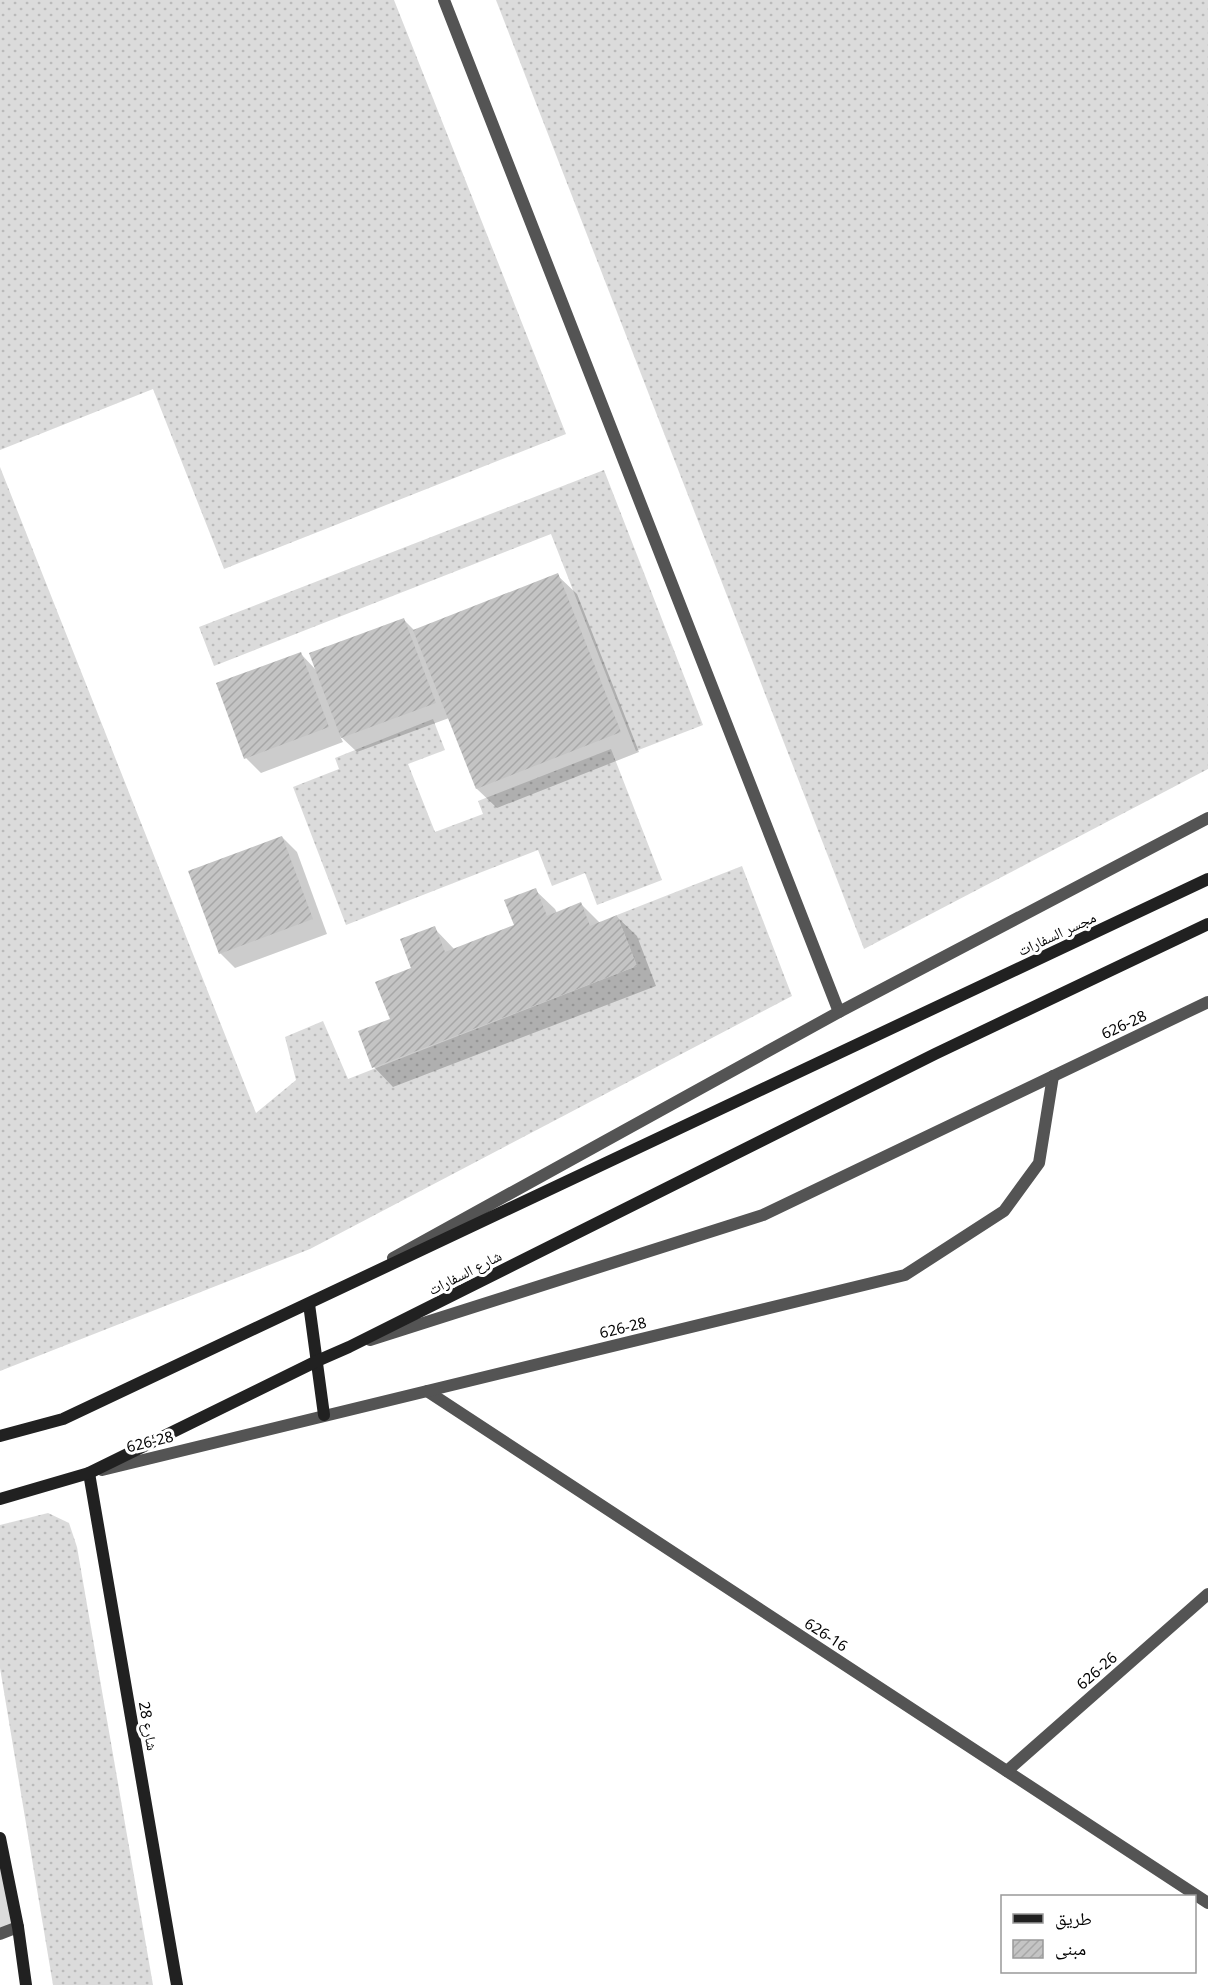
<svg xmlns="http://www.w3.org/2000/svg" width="1208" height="1985" font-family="'Noto Sans','Noto Naskh Arabic',sans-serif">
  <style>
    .grass { fill: url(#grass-dots) }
    .green { fill: #dbdbdb }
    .shadow { fill: #0003 }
    .building { fill: url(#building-hatch) }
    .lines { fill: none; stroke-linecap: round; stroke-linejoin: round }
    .street { stroke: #545454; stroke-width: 12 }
    .secondary { stroke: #212121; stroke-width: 12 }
    .labels { text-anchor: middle; stroke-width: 6; stroke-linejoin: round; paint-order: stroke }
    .street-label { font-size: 15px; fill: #000; stroke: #fff }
  </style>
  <defs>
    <pattern id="grass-dots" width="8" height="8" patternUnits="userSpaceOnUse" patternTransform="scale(1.5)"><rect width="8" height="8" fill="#dbdbdb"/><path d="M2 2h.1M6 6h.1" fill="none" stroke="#bababa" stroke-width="1.8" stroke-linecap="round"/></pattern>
    <pattern id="building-hatch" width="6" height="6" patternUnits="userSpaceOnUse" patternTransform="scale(1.5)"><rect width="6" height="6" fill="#c4c4c4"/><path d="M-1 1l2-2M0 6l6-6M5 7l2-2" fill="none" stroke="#a7a7a7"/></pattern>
  </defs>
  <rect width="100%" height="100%" fill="#fff"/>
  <!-- grass -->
  <g class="grass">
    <path d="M0,0H394L566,434L224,569L153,389L0,450Z"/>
    <path d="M496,0H1208V769L864,949Z"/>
    <path d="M0,467L256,1113L296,1080L285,1037L323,1021L348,1079L637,966L617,915L742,866L792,996L310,1249L0,1371Z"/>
    <path d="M604,470L703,725L636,751L551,534L214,666L199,627Z"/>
    <path d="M433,719L445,750L408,764L435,832L483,814L478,801L611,749L662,880L597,905L585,873L552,886L538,850L346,925L293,787L339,769L335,758Z"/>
    <path d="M48,1513L69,1523L77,1547L153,1985H53L0,1668V1525Z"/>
  </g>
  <!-- green -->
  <path class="green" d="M0,1860L18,1927L0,1934Z"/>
  <!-- shadow -->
  <g class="shadow">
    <path d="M557,575L577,594L639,752L497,808L477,789L449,718L357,752L340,736L343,742L261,773L246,758L301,654L316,670L404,620L415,631Z"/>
    <path d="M282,837L297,852L327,934L235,968L220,953Z"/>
    <path d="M535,890L555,909L557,913L581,904L600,923L617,917L637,936L656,986L393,1087L374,1067L413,969L434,928L455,950L516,926Z"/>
  </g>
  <!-- building -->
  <g class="building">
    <path d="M558,573L621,732L476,789L413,630Z"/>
    <path d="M404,618L436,703L341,738L309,653Z"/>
    <path d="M301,652L329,727L244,759L216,683Z"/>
    <path d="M282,836L313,919L219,954L188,871Z"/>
    <path d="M536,888L547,916L581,902L590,926L617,915L637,966L372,1068L358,1031L390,1019L375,982L411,968L400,939L435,926L445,952L514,925L504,900Z"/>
  </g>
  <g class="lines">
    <!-- street -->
    <g class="street">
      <path d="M444,0L839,1012"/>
      <path d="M393,1258L839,1012L1208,818"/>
      <path d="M370,1340L763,1215L1208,1002"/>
      <path d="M427,1391L1208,1903"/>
      <path d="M102,1470L905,1275L1004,1211L1039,1163L1053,1076"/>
      <path d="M1007,1771L1208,1594"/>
      <path d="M0,1934L18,1927"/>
    </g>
    <!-- secondary -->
    <g class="secondary">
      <path d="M309,1304L324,1415"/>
      <path d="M0,1436L63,1419L1208,879"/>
      <path d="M89,1473L177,1985"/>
      <path d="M0,1499L89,1473L317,1361L349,1347L935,1054L1208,924"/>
      <path d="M0,1838L18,1927L26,1985"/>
    </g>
  </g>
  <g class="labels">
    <!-- street labels -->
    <g class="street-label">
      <text transform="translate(1057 934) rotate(-25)" y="5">مجسر السفارات</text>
      <text transform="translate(1124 1025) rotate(-25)" y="5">626-28</text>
      <text transform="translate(465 1273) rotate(-27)" y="5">شارع السفارات</text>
      <text transform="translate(623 1328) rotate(-14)" y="5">626-28</text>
      <text transform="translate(150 1442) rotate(-14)" y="5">626-28</text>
      <text transform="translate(826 1635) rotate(33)" y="5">626-16</text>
      <text transform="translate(1097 1671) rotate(-41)" y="5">626-26</text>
      <text transform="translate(148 1726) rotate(80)" y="5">شارع 28</text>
    </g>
  </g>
  <!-- legend -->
  <rect x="1001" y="1895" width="195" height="78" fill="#ffffff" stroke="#999999" stroke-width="1.5"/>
  <rect x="1013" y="1914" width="30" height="9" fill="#212121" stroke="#999999" stroke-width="1.5"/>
  <text x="1055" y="1925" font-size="18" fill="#000000">طريق</text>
  <rect x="1013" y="1940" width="30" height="18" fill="url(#building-hatch)" stroke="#999999" stroke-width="1.5"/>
  <text x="1055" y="1955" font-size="18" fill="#000000">مبنى</text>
</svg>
